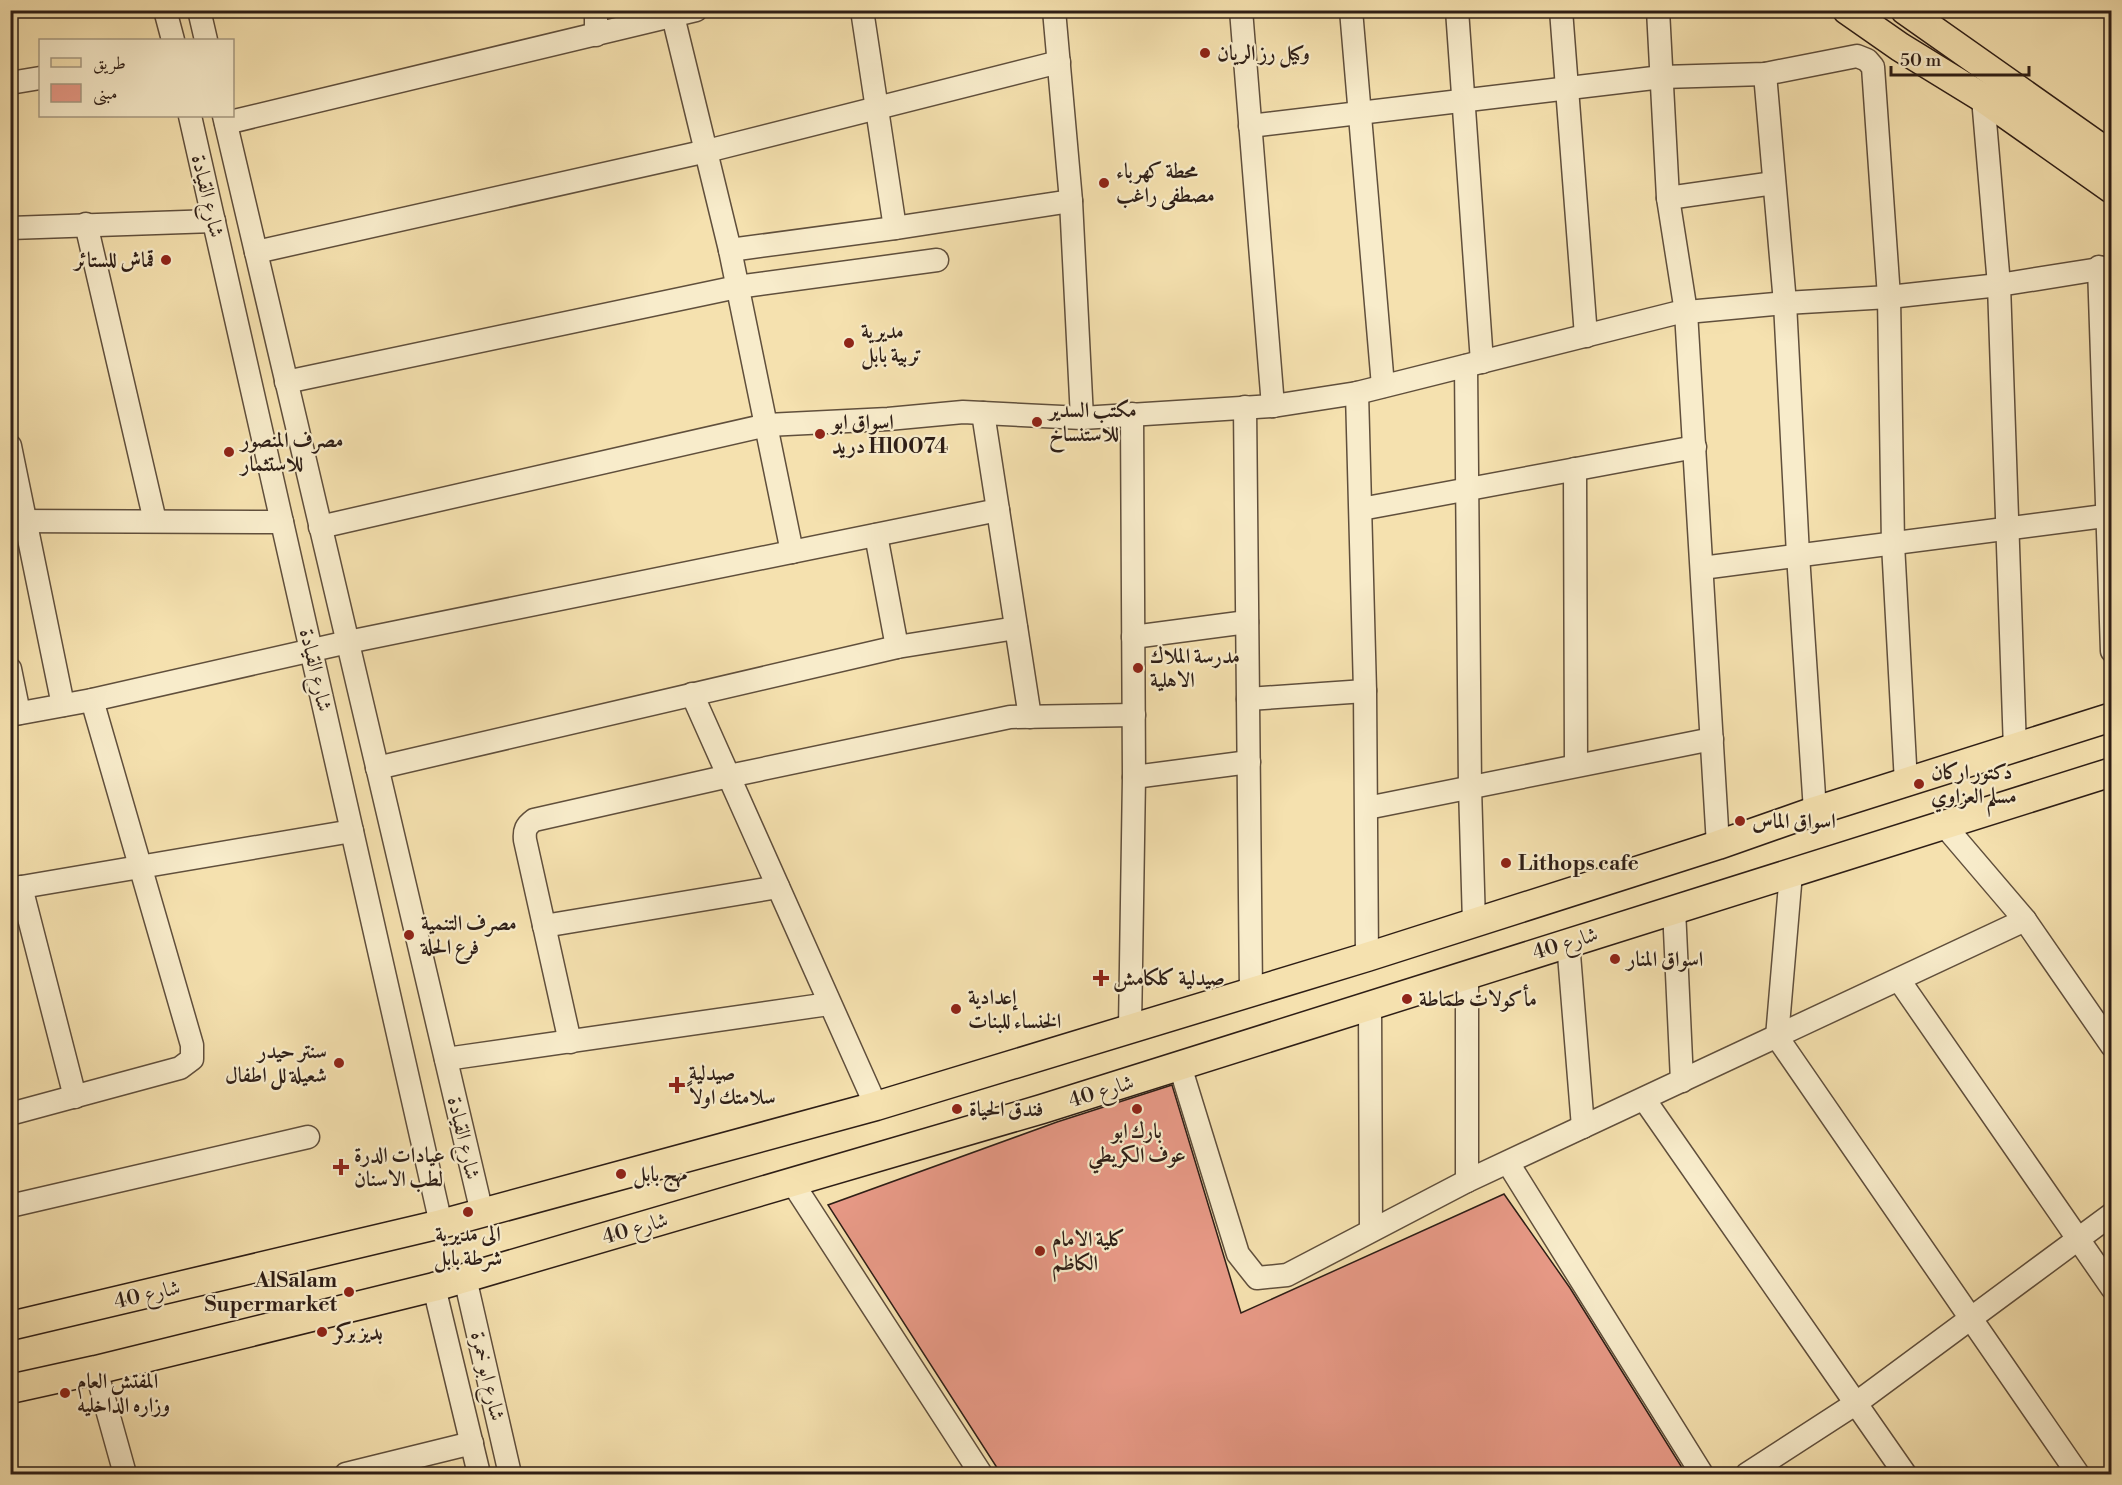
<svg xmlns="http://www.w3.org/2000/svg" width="2122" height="1485" font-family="'Libre Bodoni',Amiri,serif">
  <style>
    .building { fill: #e79986; stroke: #2e1e16; stroke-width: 1.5 }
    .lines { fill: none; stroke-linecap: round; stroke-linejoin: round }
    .minor-casing { stroke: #604f3c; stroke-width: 25 }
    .major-casing { stroke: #2e1e16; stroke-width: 31 }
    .minor { stroke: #f8eccb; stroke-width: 22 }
    .major { stroke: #f5e1af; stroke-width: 28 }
    .poi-dot { fill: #8f2418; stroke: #f8eccb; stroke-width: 2 }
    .labels { text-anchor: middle; stroke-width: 4.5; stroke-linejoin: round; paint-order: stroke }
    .poi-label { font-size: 21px; font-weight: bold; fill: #2e1e16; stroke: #f8eccb; text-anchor: start }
    .street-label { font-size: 21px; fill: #2e1e16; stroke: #f8eccb }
  </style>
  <rect width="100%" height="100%" fill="#f5e1af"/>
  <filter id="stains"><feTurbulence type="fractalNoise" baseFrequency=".00333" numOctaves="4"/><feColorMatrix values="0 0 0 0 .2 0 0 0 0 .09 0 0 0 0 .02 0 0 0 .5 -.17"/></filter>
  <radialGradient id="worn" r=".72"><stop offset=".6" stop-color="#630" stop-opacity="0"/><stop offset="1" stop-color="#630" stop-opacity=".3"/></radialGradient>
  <!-- building -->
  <path class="building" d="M1172,1085L1241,1313L1504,1194L1570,1288L1686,1474H1001L828,1205L1057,1122Z"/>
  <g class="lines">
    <defs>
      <g id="minor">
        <path d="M165,10L173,40"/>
        <path d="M199,10L206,40"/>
        <path d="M674,10L673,16L730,250L792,552"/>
        <path d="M862,10L895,228"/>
        <path d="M1054,10L1071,201L1082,418"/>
        <path d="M1241,10L1273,406"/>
        <path d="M1351,10L1383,386"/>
        <path d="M1457,10L1482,362"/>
        <path d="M1561,10L1586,336"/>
        <path d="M1658,10L1668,198L1686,312L1718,845"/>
        <path d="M596,35V10"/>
        <path d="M1765,74L1785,303L1798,555L1815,811"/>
        <path d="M10,83L40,78"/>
        <path d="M1983,98L1999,285L2015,749"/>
        <path d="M190,116L441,1224"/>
        <path d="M224,116L482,1213"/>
        <path d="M226,123L696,10"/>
        <path d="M1250,126L1662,77L1765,74L1857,56L1867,60L1873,67L1889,297L1893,544L1906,783"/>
        <path d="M1668,198L1774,183"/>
        <path d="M86,224L155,521"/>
        <path d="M10,228L214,221"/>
        <path d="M730,250L895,228L1071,201"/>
        <path d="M256,252L707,151L1059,62"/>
        <path d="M2099,267L2112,651"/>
        <path d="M1466,366L1470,787L1474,923"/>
        <path d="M286,382L737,287L937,260"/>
        <path d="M1357,393L1365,691L1367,957"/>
        <path d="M1245,407L1251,993"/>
        <path d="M983,413L1030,717"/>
        <path d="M10,446L63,705"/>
        <path d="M1575,469L1576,765"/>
        <path d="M1361,509L1695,447"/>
        <path d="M10,521L282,522"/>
        <path d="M320,527L767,425L888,419L963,412L1082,418L1273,406L1357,393L1676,313L1785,303L1889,297L1999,285L2112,267"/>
        <path d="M876,535L897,647"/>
        <path d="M1702,568L2112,515"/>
        <path d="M1133,637L1247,622"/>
        <path d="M10,669L19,713"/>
        <path d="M692,694L876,1106"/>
        <path d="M1248,699L1365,691"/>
        <path d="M10,715L92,700L348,642L998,510"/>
        <path d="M377,768L897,647L1016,628"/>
        <path d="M1134,777L1249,762"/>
        <path d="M1367,808L1712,739"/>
        <path d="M1944,825L2025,920L2112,1046"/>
        <path d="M1791,873L1777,1037L2078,1474"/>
        <path d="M21,887L75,1097"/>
        <path d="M10,889L352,831"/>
        <path d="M1674,909L1682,1081"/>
        <path d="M544,926L778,887"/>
        <path d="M1568,942L1583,1127"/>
        <path d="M1899,980L2112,1288"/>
        <path d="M1370,1005L1371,1230"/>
        <path d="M1130,1028L1134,777L1132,414"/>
        <path d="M570,1042L525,840C524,830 526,826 534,820L729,776L1010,717L1134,715"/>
        <path d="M446,1059L829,1004"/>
        <path d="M1180,1066L1238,1254L1257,1278L1287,1275L1467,1181L2025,920"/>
        <path d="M1644,1099L1905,1474"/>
        <path d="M10,1114L180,1068L192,1059V1045L92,700"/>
        <path d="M1508,1163L1702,1474"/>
        <path d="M1467,1181V974"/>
        <path d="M792,1182L981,1474"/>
        <path d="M10,1206L308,1137"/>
        <path d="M465,1278L510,1474"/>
        <path d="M434,1287L479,1474"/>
        <path d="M96,1370L125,1474"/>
        <path d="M346,1474L472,1443"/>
        <path d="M1747,1474L1855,1404L2112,1214"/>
      </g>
      <g id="major">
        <path d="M1847,10L1900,47L1983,98L2112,189"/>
        <path d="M1905,10L2112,156"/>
        <path d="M10,1326L441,1224L876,1106L1367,957L1718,845L1815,811L2112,717"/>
        <path d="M10,1389L96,1370L434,1287L1042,1109L2112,772"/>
      </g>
    </defs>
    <!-- minor casing -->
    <use href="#minor" class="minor-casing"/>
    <!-- major casing -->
    <use href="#major" class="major-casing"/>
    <!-- minor -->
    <use href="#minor" class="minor"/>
    <!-- major -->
    <use href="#major" class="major"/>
  </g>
  <!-- markers -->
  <g class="poi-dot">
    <circle cx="1205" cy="53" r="6"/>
    <circle cx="1104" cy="183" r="6"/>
    <circle cx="166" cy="260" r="6"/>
    <circle cx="849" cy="343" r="6"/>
    <circle cx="1037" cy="422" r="6"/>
    <circle cx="820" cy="434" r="6"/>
    <circle cx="229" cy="452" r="6"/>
    <circle cx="1138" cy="668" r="6"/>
    <circle cx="1919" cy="784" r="6"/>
    <circle cx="1740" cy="821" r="6"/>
    <circle cx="1506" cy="863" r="6"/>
    <circle cx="409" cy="935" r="6"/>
    <circle cx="1615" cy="959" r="6"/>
    <path d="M1098 969h6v6h6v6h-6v6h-6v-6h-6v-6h6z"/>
    <circle cx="1407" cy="999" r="6"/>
    <circle cx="956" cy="1009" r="6"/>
    <circle cx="339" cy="1063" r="6"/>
    <path d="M674 1076h6v6h6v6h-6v6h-6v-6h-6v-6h6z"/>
    <circle cx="957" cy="1109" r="6"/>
    <circle cx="1137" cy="1109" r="6"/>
    <path d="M338 1158h6v6h6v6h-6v6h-6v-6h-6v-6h6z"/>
    <circle cx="621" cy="1174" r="6"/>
    <circle cx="468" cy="1212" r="6"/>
    <circle cx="1040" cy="1251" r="6"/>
    <circle cx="349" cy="1292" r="6"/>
    <circle cx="322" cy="1332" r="6"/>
    <circle cx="65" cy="1393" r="6"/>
  </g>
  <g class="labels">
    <!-- poi labels -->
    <g class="poi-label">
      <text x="1217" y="60">وكيل رز الريان</text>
      <text x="1116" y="178">محطة كهرباء<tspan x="1116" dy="24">مصطفى راغب</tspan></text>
      <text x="154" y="267" text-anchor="end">قماش للستائر</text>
      <text x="861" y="338">مديرية<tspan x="861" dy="24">تربية بابل</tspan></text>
      <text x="1049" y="417">مكتب السدير<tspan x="1049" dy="24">للاستنساخ</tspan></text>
      <text x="832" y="429">اسواق ابو<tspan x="832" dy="24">دريد Hl0074</tspan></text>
      <text x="241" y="447">مصرف المنصور<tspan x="241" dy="24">للاستثمار</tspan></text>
      <text x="1150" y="663">مدرسة الملاك<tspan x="1150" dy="24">الاهلية</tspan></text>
      <text x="1931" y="779">دكتور اركان<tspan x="1931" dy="24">مسلم العزاوي</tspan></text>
      <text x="1752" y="828">اسواق الماس</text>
      <text x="1518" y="870">Lithops cafe</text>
      <text x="421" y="930">مصرف التنمية<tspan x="421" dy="24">فرع الحلة</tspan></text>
      <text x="1627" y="966">اسواق المنار</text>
      <text x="1113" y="985">صيدلية كلكامش</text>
      <text x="968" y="1004">إعدادية<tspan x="968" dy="24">الخنساء للبنات</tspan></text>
      <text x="1419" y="1006">مأكولات طماطة</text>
      <text x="327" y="1058" text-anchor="end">سنتر حيدر<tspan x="327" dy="24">شعيلة لل اطفال</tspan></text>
      <text x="689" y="1080">صيدلية<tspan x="689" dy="24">سلامتك اولاً</tspan></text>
      <text x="969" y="1116">فندق الحياة</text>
      <text x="1137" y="1138" text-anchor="middle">بارك ابو<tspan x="1137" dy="24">عوف الكريطي</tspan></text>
      <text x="354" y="1162">عيادات الدرة<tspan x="354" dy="24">لطب الاسنان</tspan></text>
      <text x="633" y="1181">مهج بابل</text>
      <text x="468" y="1241" text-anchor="middle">الى مديرية<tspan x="468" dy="24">شرطة بابل</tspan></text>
      <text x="1052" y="1246">كلية الامام<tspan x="1052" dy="24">الكاظم</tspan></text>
      <text x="337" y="1287" text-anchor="end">AlSalam<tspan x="337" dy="24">Supermarket</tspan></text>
      <text x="334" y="1339">بديز بركر</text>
      <text x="77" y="1388">المفتش العام<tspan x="77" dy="24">وزاره الداخليه</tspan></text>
    </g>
    <!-- street labels -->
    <g class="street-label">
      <text transform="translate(208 196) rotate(77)" y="7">شارع القيادة</text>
      <text transform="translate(316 670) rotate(77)" y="7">شارع القيادة</text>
      <text transform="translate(1565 943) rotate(-17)" y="7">شارع 40</text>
      <text transform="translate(1101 1091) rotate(-17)" y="7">شارع 40</text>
      <text transform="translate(464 1138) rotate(77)" y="7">شارع القيادة</text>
      <text transform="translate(635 1228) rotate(-16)" y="7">شارع 40</text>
      <text transform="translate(147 1294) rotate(-13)" y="7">شارع 40</text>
      <text transform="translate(488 1376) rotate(77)" y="7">شارع ابو خمرة</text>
    </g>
  </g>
  <!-- margin -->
  <rect width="2122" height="1485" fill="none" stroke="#f5e1af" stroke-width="36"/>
  <rect x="12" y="12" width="2098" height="1461" fill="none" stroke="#2e1e16" stroke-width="3"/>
  <rect x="18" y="18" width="2086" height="1449" fill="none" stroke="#2e1e16" stroke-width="1.5"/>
  <!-- legend -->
  <rect x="39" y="39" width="195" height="78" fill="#f8eccb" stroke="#a79a83" stroke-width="1.5"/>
  <rect x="51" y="58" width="30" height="9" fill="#f5e1af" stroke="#a79a83" stroke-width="1.5"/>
  <text x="93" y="69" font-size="18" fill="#2e1e16">طريق</text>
  <rect x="51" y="84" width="30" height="18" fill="#e79986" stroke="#a79a83" stroke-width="1.5"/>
  <text x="93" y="99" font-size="18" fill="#2e1e16">مبنى</text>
  <!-- scale -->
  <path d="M1891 66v9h138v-9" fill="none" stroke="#2e1e16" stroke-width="3"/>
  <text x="1900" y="66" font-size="18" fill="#2e1e16" stroke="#f8eccb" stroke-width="4.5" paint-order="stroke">50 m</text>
  <rect width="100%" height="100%" filter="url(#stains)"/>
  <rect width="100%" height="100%" fill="url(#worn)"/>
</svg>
